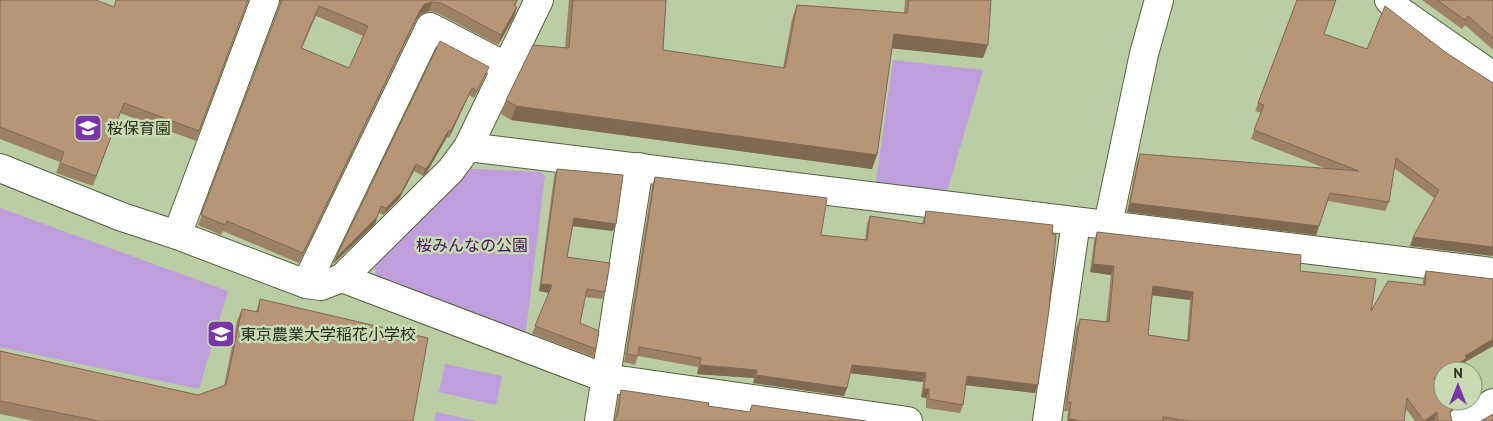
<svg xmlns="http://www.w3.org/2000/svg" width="1493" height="421" font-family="'PT Sans','Noto Sans JP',sans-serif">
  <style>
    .green { fill: #be9fdc }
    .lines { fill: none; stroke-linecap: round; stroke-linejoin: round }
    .minor-casing { stroke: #53633e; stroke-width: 30 }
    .minor { stroke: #fff; stroke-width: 28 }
    .wall { fill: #9d8165; fill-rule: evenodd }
    .shaded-wall { fill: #7f6953 }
    .building { fill: #b69676; stroke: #7f6953; fill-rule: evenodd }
    .labels { text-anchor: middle; stroke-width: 5; stroke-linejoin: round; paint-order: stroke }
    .poi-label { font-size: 16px; fill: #272e1e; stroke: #c7dab1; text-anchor: start }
    .park-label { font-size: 16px; fill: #441165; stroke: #c7dab1 }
  </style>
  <rect width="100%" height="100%" fill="#bbcda4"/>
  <!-- green -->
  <g class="green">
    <path d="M893,60L983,70L946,195L876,182Z"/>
    <path d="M457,168L541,172L545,176L525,338L376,278L374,259Z"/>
    <path d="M0,208L228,291L199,389L0,347Z"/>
    <path d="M445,364L502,376L496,405L439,392Z"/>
    <path d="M436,412L477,421H434Z"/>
  </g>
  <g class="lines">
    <defs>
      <g id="minor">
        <path d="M1389,0L1397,9L1493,76"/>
        <path d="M468,147L1493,272"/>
        <path d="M0,168L122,217L177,235L306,284L321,286L342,278L605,378L908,421"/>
        <path d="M1108,224L1144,54L1159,0"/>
        <path d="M177,235L265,0"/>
        <path d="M342,278L451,170L468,147L539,0"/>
        <path d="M306,284L430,27L507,67"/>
        <path d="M599,421L639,167"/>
        <path d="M1047,421L1076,222"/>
        <path d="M1462,421L1493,403"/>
      </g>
    </defs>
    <!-- minor casing -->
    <use href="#minor" class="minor-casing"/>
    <!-- minor -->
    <use href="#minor" class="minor"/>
  </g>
  <!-- wall -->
  <g class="wall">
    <path d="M0,0L114,7L248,0L196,141L120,113L93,186L56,173L60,162L0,139Z"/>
    <path d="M280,0H518L515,6L517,7L514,17L498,45L437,13L429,11L421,14L416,20L299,263L223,231L221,235L198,225L280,5ZM316,16L363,36L349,68L302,48Z"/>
    <path d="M569,0H666L663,50L783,68L792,19L797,5L904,13L905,0H991L983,58L892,48L872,169L511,120L501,114L506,100L565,48Z"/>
    <path d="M1297,0L1324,34L1367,49L1448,54L1493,83V256L1410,246L1434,198L1394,168L1389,202L1385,211L1328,201L1316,235L1127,212L1137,162L1140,154L1327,169L1251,139L1261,113L1255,111Z"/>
    <path d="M1422,0H1493V50L1465,25L1462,29Z"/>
    <path d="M489,67L474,98L469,95L449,138L447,137L427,172L423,176L414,171L399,199L383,215L379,213L375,224L333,264Z"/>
    <path d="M557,169L613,231L573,226L567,257L605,292L602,299L585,297L580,323L596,349L593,357L532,334L549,293L539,291L554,177Z"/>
    <path d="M655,177L821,235L865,240L867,224L870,216L922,224L926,211L1035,393L966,385L963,405L960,413L926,408V398L921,397L923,382L850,373L844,396L753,383L754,378L697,374L698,367L638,356L635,365L624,362L652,185Z"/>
    <path d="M1097,232L1300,271L1371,311L1423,285V279L1426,271L1493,279V346L1465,362L1464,367L1443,371V380L1438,383L1452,421H1415L1406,409L1404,421H1067L1068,411H1064L1076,328L1080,319L1106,322L1111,275L1090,272L1094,241ZM1152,295L1190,300L1187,340L1148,335Z"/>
    <path d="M260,299L413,421H34L0,414V351L198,395L224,386L237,321L242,309L256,312Z"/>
    <path d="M621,390L708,406L749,412L752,405L866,421L615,419L618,399Z"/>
  </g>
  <!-- shaded-wall -->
  <g class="shaded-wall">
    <path d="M432,2L429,11L421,14L416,20L299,263L303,253L420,10L425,4Z"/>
    <path d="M517,7L514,17L498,45L501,35Z"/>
    <path d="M894,34L988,45L983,58L889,48Z"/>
    <path d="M489,67L486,74L474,98L477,91Z"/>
    <path d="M472,88L469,95L449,138L451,131Z"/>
    <path d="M516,106L877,155L872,169L511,120Z"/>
    <path d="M449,130L447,137L427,172L423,176L425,169Z"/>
    <path d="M416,164L414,171L399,199L383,215L386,208Z"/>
    <path d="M1130,203L1319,226L1316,235L1127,212Z"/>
    <path d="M377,217L375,224L333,264L336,258Z"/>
    <path d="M574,218L616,224L613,231L571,226Z"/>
    <path d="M1413,237L1493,247V256L1410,246Z"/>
    <path d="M1093,264L1114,266L1111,275L1090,272Z"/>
    <path d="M541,284L552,285L550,293L539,291Z"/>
    <path d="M1153,286L1193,292L1190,300L1149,295Z"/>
    <path d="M1493,339V346L1465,362L1464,367L1457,371H1446L1465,356Z"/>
    <path d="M700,365L757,370L754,378L697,374Z"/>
    <path d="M852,365L926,373L923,382L849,373Z"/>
    <path d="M1443,373V380L1431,387L1434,378Z"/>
    <path d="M756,375L847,388L844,396L753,383Z"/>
    <path d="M967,376L1038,385L1035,393L964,385Z"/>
    <path d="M924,389H929L926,398L921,397Z"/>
    <path d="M1437,412L1434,421H1425Z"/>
    <path d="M1069,419L1083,421H1068Z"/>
  </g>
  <!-- building -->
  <g class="building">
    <path d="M0,0H96L114,7L116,0H248L199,131L124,103L96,176L60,163L64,152L0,127Z"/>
    <path d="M282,0H517L514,5L517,7L501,35L441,3L432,2L425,4L420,10L303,253L227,221L225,225L201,215ZM319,6L368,26L349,68L301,48Z"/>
    <path d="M573,0H666L663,50L785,68L797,5L907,13L909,0H991L988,45L894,34L877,155L516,106L506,100L533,45L569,48Z"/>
    <path d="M1297,0H1336L1324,34L1367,49L1385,6L1448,54L1493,83V247L1413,237L1439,190L1396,158L1389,202L1330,193L1319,226L1130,203L1140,154L1359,171L1254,130L1264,105L1258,103Z"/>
    <path d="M1437,0H1493V38L1468,16L1465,20Z"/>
    <path d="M440,41L489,67L477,91L472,88L451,131L449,130L429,165L425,169L416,164L402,192L386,208L381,206L377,217L336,258Z"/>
    <path d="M557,169L623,175L616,224L574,218L567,257L610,263L605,292L587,289L580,323L599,331L596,349L535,326L552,285L541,284Z"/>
    <path d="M655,177L827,198L821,235L867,240L870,216L924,224L926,211L1053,225L1052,234L1056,235L1049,310L1038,385L967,376L963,405L929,399V389H924L926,373L852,365L847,388L756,375L757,370L700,365L701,358L639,347L638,356L627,354Z"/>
    <path d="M1097,232L1301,255L1300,271L1376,279L1371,311L1388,281L1425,285L1426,271L1493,279V339L1465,356L1467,358L1446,371H1443V373L1434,378L1443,389V401H1453L1454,402L1450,413L1452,421H1438L1437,412L1424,421L1407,398L1404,421H1190L1163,417V421H1083L1069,419L1071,402H1067L1080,319L1109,322L1114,266L1093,264ZM1153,286L1193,292L1189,341L1148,335Z"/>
    <path d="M260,299L428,338L413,421H99L0,401V351L198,395L226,385L242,309L258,312Z"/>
    <path d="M621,390L709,403L708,406L750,412L752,405L866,421H614L618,414Z"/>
    <path d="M1493,414V421H1481Z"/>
  </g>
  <!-- icons -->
  <defs>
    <symbol id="school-square" viewBox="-11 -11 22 22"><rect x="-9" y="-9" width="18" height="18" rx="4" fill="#7936aa" stroke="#c7dab1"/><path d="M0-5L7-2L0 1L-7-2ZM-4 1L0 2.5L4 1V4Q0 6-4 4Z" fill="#fff"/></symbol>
  </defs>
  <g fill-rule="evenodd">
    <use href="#school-square" x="72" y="112" width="32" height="32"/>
    <use href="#school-square" x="205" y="318" width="32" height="32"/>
  </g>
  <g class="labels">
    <!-- poi labels -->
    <g class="poi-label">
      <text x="107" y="134">桜保育園</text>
      <text x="240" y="340">東京農業大学稲花小学校</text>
    </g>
    <!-- park labels -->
    <g class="park-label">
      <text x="472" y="251">桜みんなの公園</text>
    </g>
  </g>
  <!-- north arrow -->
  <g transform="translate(1458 386)"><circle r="24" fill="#c7dab1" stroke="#879576"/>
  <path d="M0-4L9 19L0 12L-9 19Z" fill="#7936aa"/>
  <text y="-8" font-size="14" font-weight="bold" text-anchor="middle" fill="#272e1e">N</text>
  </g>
</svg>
